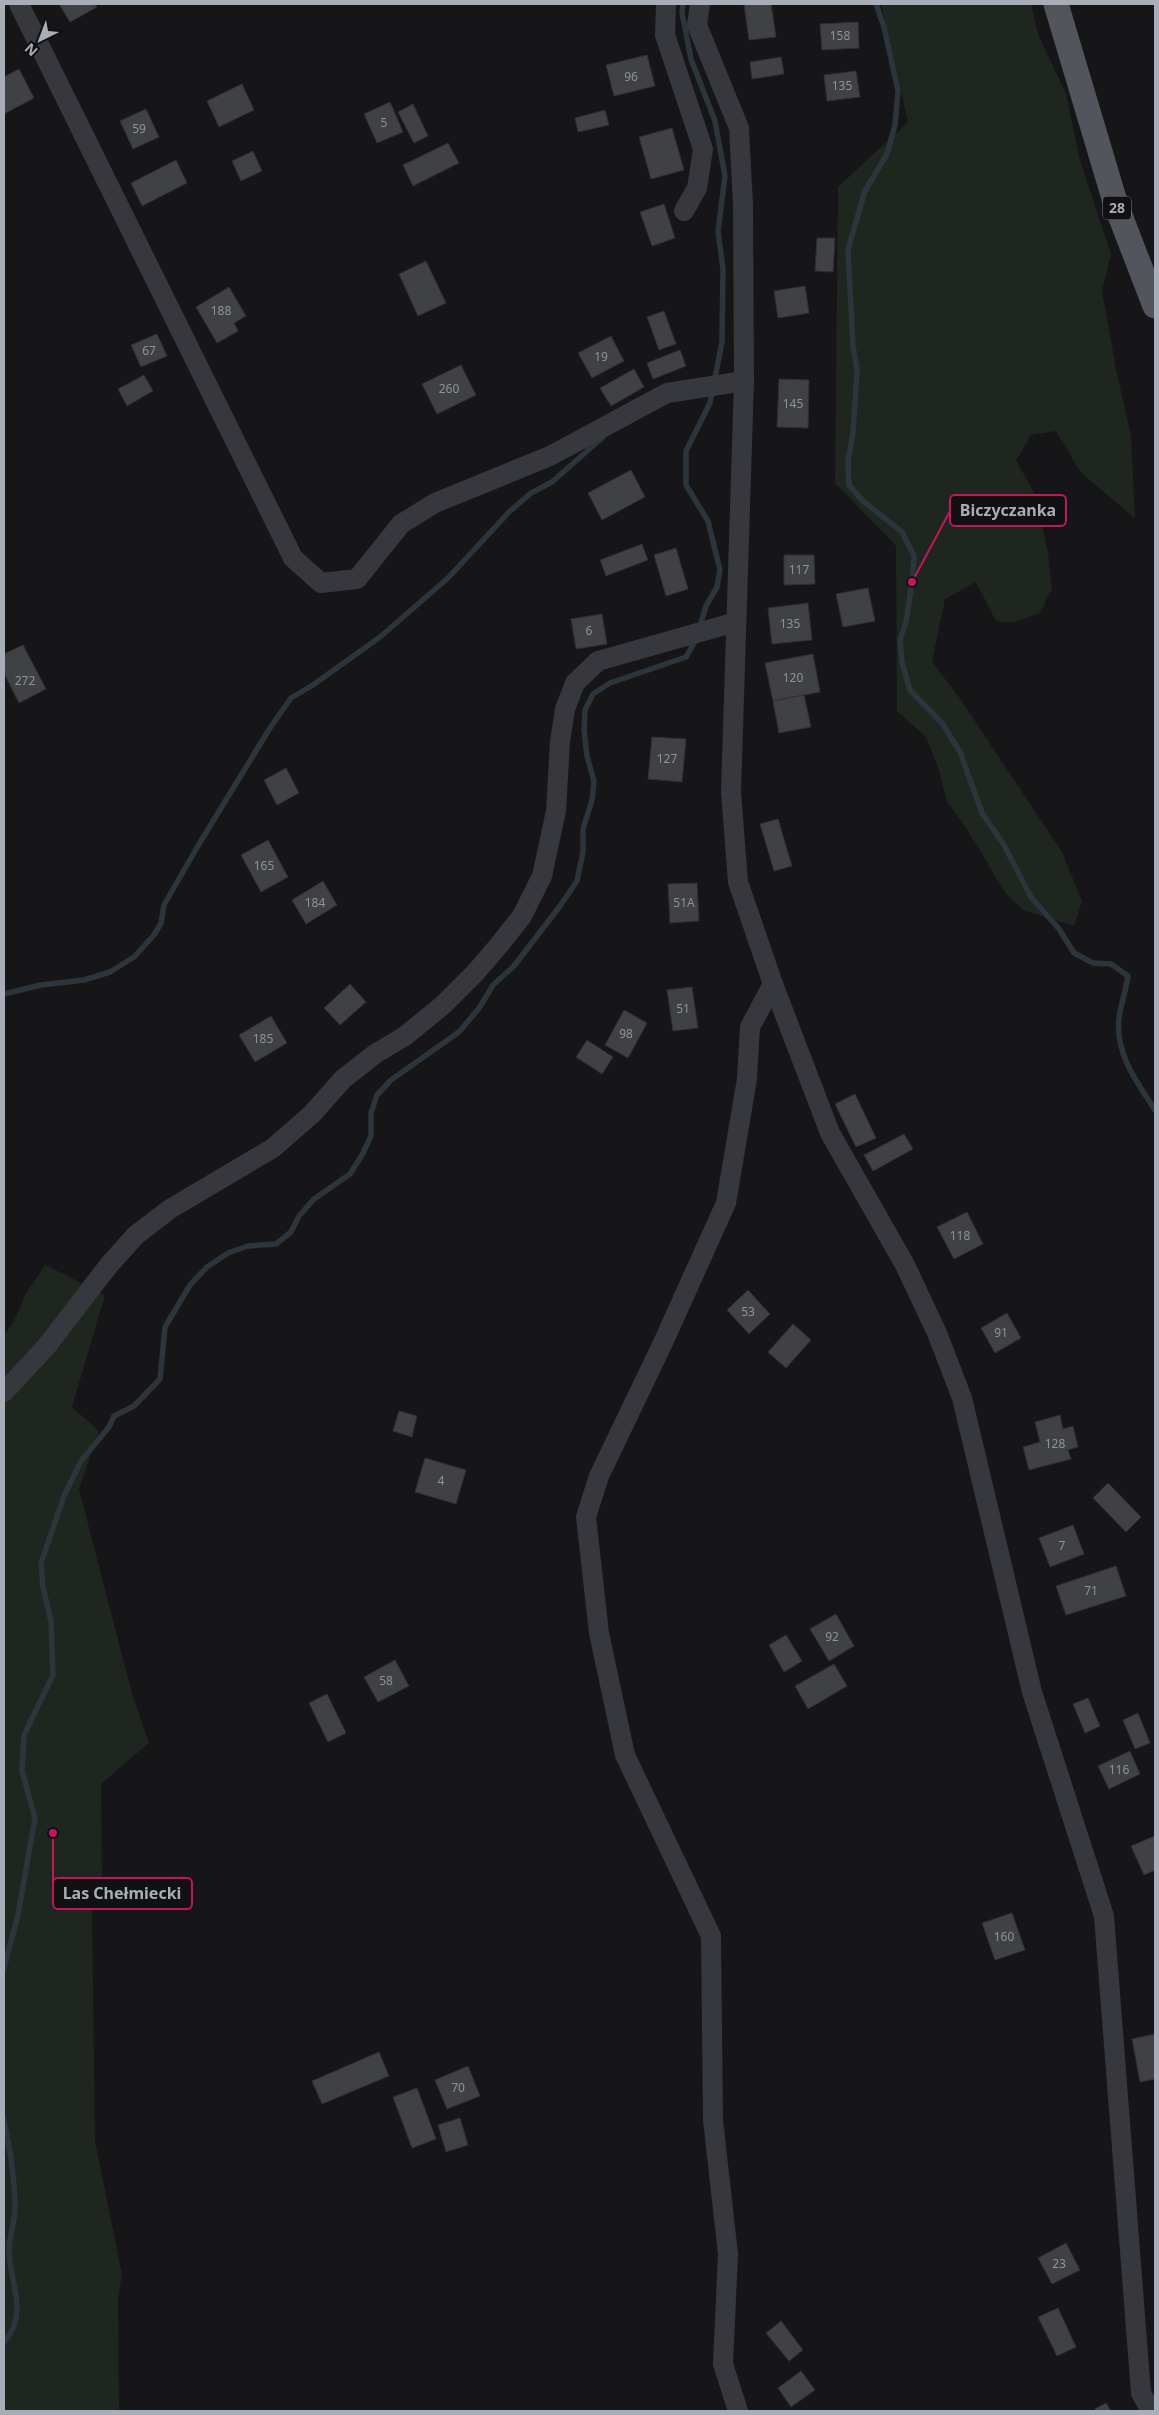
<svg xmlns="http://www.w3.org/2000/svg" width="1159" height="2415" font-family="'Noto Sans',sans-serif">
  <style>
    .green { fill: #1e261f }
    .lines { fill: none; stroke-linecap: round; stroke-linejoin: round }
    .stream { stroke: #2c353c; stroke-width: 5.5 }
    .building { fill: #404145; stroke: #303034 }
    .minor { stroke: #37383d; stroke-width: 20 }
    .major { stroke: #53555c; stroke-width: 25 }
    .labels { text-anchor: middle; stroke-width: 4.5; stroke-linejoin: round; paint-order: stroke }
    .number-label { font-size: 12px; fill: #8e929b }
    .shield { fill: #111113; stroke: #7b7e86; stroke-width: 1 }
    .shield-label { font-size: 14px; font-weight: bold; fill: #a8adb8 }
    .leader { fill: none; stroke: #c2185b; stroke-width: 2 }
    .callout-dot { fill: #c2185b; stroke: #111113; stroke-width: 2 }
    .callout { fill: #111113; stroke: #c2185b; stroke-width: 2 }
    .callout-label { font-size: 16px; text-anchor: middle; font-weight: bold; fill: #a8adb8 }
  </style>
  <rect width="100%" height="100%" fill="#161618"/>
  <!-- green -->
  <g class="green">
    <path d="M881,4H1031L1038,34L1066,94L1080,160L1111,254L1102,291L1116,369L1131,436L1135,518L1081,473L1056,431L1031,435L1016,460L1035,495L1048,552L1052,589L1040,613L1013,623L996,621L976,582L945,599L932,662L959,697L1062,852L1082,901L1074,926L1023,910L1006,894L967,829L947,802L938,767L926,737L897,711L896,546L835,483L838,187L908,122Z"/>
    <path d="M45,1265L105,1295L72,1407L99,1431L79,1489L132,1694L149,1743L101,1784L102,1883L92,1906L95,2141L122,2274L118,2300L119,2411H4V1336L16,1317L25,1295Z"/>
  </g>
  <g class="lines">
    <!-- stream -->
    <g class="stream">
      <path d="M683,4L682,13L691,59L715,121L725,176L718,231L723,269L722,342L710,403L686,451V485L708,521L720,570L717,587L706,606L699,629"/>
      <path d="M876,4L884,27L898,91L895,125L887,154L865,191L848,249L853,346L857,370L853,433L848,461L849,485L863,501L902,532L914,556L912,582L906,622L900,640L902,662L910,690L942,723L960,752L982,813L1004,845L1031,897L1059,929L1074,953L1093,963L1111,964L1128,976C1126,990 1121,1004 1119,1018C1115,1054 1137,1082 1155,1110"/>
      <path d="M4,994L41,985L84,980L110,972L134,957L154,935L161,923L164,905L199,844L270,728L291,698L313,685L380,637L448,578L509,512L531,493L552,482L603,437"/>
      <path d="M4,1968L18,1915L35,1818L22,1771L24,1735L53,1675L51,1621L43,1587L41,1563L64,1496L81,1461L109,1427L114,1416L134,1406L160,1379L165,1327L190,1285L207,1267L228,1253L248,1246L276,1244L291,1232L299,1216L314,1199L350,1174L362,1155L371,1136V1113L377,1095L391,1080L459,1032L480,1007L493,985L514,966L560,906L577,881L583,852V829L592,800L594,781L587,756L584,730L585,710L593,694L610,683L686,657L697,638"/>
      <path d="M4,2120C10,2149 15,2179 15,2208C15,2222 9,2236 9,2250C9,2282 30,2313 4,2342"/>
    </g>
  </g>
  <!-- building -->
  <g class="building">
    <path d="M59,4H95L97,7L70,22Z"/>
    <path d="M744,4H771L776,37L749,40Z"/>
    <path d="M858,22L859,48L822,50L820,24Z"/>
    <path d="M647,55L655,86L614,96L606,65Z"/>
    <path d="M781,57L784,74L752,79L750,62Z"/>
    <path d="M19,69L34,98L4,114V77Z"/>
    <path d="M856,71L860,97L827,101L824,75Z"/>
    <path d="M242,84L254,110L219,127L207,101Z"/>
    <path d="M390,102L403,132L377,143L364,114Z"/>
    <path d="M413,104L428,136L414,143L398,112Z"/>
    <path d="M146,109L159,137L133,149L120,121Z"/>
    <path d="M605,110L609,125L578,132L575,118Z"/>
    <path d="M672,128L684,170L651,179L639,137Z"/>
    <path d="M448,143L459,163L413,186L403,165Z"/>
    <path d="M253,151L262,171L241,181L232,161Z"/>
    <path d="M176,160L187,183L142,206L131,183Z"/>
    <path d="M664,204L675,238L652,246L640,212Z"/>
    <path d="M817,238H835L833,272L815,271Z"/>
    <path d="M426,261L446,303L418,316L399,274Z"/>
    <path d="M805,286L809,313L778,318L774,291Z"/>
    <path d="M229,287L246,316L234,323L238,331L217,343L196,307Z"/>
    <path d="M664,311L676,344L659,350L647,317Z"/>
    <path d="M157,334L167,356L141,367L131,345Z"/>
    <path d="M611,336L624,361L592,378L578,353Z"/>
    <path d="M680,350L686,366L653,379L647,363Z"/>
    <path d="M461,365L476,395L437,414L422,384Z"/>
    <path d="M634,369L644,387L611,406L600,388Z"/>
    <path d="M144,375L153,391L127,406L118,389Z"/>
    <path d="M779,379L809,380L808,428L777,427Z"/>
    <path d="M631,470L645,497L602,520L588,493Z"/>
    <path d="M642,544L648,560L606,576L600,560Z"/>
    <path d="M676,548L688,589L666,596L654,555Z"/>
    <path d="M784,555H814L815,584L784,585Z"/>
    <path d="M868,588L875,621L843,627L836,594Z"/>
    <path d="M808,603L812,640L772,644L768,608Z"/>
    <path d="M602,614L607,644L576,649L571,619Z"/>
    <path d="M23,645L46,689L19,703L4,673V654Z"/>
    <path d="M813,654L820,692L773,701L765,663Z"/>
    <path d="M804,695L811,727L779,733L773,701Z"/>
    <path d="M652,737L686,739L682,782L648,779Z"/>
    <path d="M286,768L299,793L277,805L264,780Z"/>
    <path d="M778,819L792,866L774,871L760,824Z"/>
    <path d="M268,840L288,877L261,892L241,855Z"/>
    <path d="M323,881L337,905L306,924L292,900Z"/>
    <path d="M697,883L699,921L670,923L668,884Z"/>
    <path d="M350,984L366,1002L340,1025L324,1008Z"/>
    <path d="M692,987L698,1028L673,1031L667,990Z"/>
    <path d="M624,1010L647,1023L628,1058L605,1045Z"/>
    <path d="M271,1016L287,1043L255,1062L239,1035Z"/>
    <path d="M587,1040L613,1057L602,1074L576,1057Z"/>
    <path d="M855,1094L876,1138L856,1147L835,1104Z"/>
    <path d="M904,1134L913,1149L873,1171L864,1155Z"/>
    <path d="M967,1212L983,1244L954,1259L937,1227Z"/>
    <path d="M748,1290L770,1314L749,1334L727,1310Z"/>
    <path d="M1007,1313L1021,1338L995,1353L981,1328Z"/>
    <path d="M793,1324L811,1340L786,1368L768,1352Z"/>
    <path d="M399,1411L417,1416L412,1437L393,1431Z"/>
    <path d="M1060,1415L1063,1429L1073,1426L1078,1447L1068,1450L1071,1459L1029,1470L1023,1447L1040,1442L1035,1422Z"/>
    <path d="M425,1458L466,1470L456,1504L415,1492Z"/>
    <path d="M1108,1483L1141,1517L1126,1532L1093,1498Z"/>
    <path d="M1073,1525L1084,1554L1050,1567L1039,1538Z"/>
    <path d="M1116,1566L1126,1596L1066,1615L1056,1586Z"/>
    <path d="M836,1614L854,1646L829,1661L810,1629Z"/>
    <path d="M786,1635L802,1661L784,1672L769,1645Z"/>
    <path d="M395,1660L409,1686L378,1702L364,1677Z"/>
    <path d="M834,1664L847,1686L808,1709L795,1686Z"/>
    <path d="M327,1694L346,1733L328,1742L309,1703Z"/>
    <path d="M1088,1698L1100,1726L1085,1733L1073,1704Z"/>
    <path d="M1138,1713L1150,1743L1135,1749L1123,1720Z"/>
    <path d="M1130,1751L1140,1774L1109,1789L1098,1766Z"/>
    <path d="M1155,1836V1870L1144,1875L1131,1846Z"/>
    <path d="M1012,1913L1025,1950L995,1960L982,1923Z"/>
    <path d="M1155,2034V2079L1140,2082L1132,2039Z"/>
    <path d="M379,2052L389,2076L322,2104L312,2081Z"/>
    <path d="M468,2066L480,2096L447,2109L435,2080Z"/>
    <path d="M417,2088L436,2139L412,2148L393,2097Z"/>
    <path d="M460,2118L468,2145L446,2152L438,2125Z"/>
    <path d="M1066,2243L1080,2270L1052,2284L1038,2258Z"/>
    <path d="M1058,2308L1076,2347L1057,2356L1038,2317Z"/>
    <path d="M781,2321L803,2350L789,2361L766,2333Z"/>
    <path d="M801,2371L815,2390L791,2407L778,2388Z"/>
    <path d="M1106,2403L1111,2411H1096L1095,2409Z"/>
  </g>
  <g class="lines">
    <!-- minor -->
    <g class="minor">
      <path d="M19,4L293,558L321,583L357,579L401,524L435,503L550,456L667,393L744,381"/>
      <path d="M666,4L665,35L703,149L697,188L684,211"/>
      <path d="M700,4L697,25L739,128L743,205L744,381L731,792L738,882L773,984L830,1133L905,1265L937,1333L962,1398L1032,1692L1104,1916L1141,2393L1151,2411"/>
      <path d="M4,1392L46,1347L109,1265L136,1235L170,1209L273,1148L312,1114L343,1079L375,1054L405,1036L443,1005L475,973L500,944L522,916L542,876L556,811L560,742L565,709L575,683L598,661L736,622"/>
      <path d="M738,2411L723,2364L728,2254L713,2120L711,1936L625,1755L599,1633L586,1517L599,1476L662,1345L726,1203L747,1079L750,1027L773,984"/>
    </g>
    <!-- major -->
    <path class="major" d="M1056,4L1116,205L1155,306"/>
  </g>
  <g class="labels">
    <!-- number labels -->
    <g class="number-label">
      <text x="840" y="40">158</text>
      <text x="631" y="81">96</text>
      <text x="842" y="90">135</text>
      <text x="384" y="127">5</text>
      <text x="139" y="133">59</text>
      <text x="221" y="315">188</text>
      <text x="149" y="355">67</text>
      <text x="601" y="361">19</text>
      <text x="449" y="393">260</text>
      <text x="793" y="408">145</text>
      <text x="799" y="574">117</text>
      <text x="790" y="628">135</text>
      <text x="589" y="635">6</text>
      <text x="793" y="682">120</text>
      <text x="25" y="685">272</text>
      <text x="667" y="763">127</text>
      <text x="264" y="870">165</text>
      <text x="315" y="907">184</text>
      <text x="684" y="907">51A</text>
      <text x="683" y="1013">51</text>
      <text x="626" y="1038">98</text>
      <text x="263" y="1043">185</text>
      <text x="960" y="1240">118</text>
      <text x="748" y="1316">53</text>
      <text x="1001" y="1337">91</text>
      <text x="1055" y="1448">128</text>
      <text x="441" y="1485">4</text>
      <text x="1062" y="1550">7</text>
      <text x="1091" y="1595">71</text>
      <text x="832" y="1641">92</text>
      <text x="386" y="1685">58</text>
      <text x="1119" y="1774">116</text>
      <text x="1004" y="1941">160</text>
      <text x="458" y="2092">70</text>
      <text x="1059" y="2268">23</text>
    </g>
    <!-- shield labels -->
    <rect class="shield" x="1103" y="196.5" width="28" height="23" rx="4"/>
    <g class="shield-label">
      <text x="1117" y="213">28</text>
    </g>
  </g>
  <!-- callouts -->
  <path class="leader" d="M912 582L950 511M53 1833L53 1893"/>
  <g class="callout-dot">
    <circle cx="912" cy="582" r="5"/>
    <circle cx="53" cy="1833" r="5"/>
  </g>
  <g class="callout">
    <rect x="950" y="495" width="116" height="31" rx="5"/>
    <rect x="53" y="1878" width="139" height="31" rx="5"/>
  </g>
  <g class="callout-label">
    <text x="1008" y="516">Biczyczanka</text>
    <text x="122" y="1899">Las Chełmiecki</text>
  </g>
  <!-- border -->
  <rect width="1159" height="2415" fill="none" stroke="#a8adb8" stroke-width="10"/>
  <!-- north arrow -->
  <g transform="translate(40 40) rotate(222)" stroke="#111113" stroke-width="4" paint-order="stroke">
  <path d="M0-4L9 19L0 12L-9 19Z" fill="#a8adb8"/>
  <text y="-8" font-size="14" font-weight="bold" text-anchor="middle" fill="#a8adb8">N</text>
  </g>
</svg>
